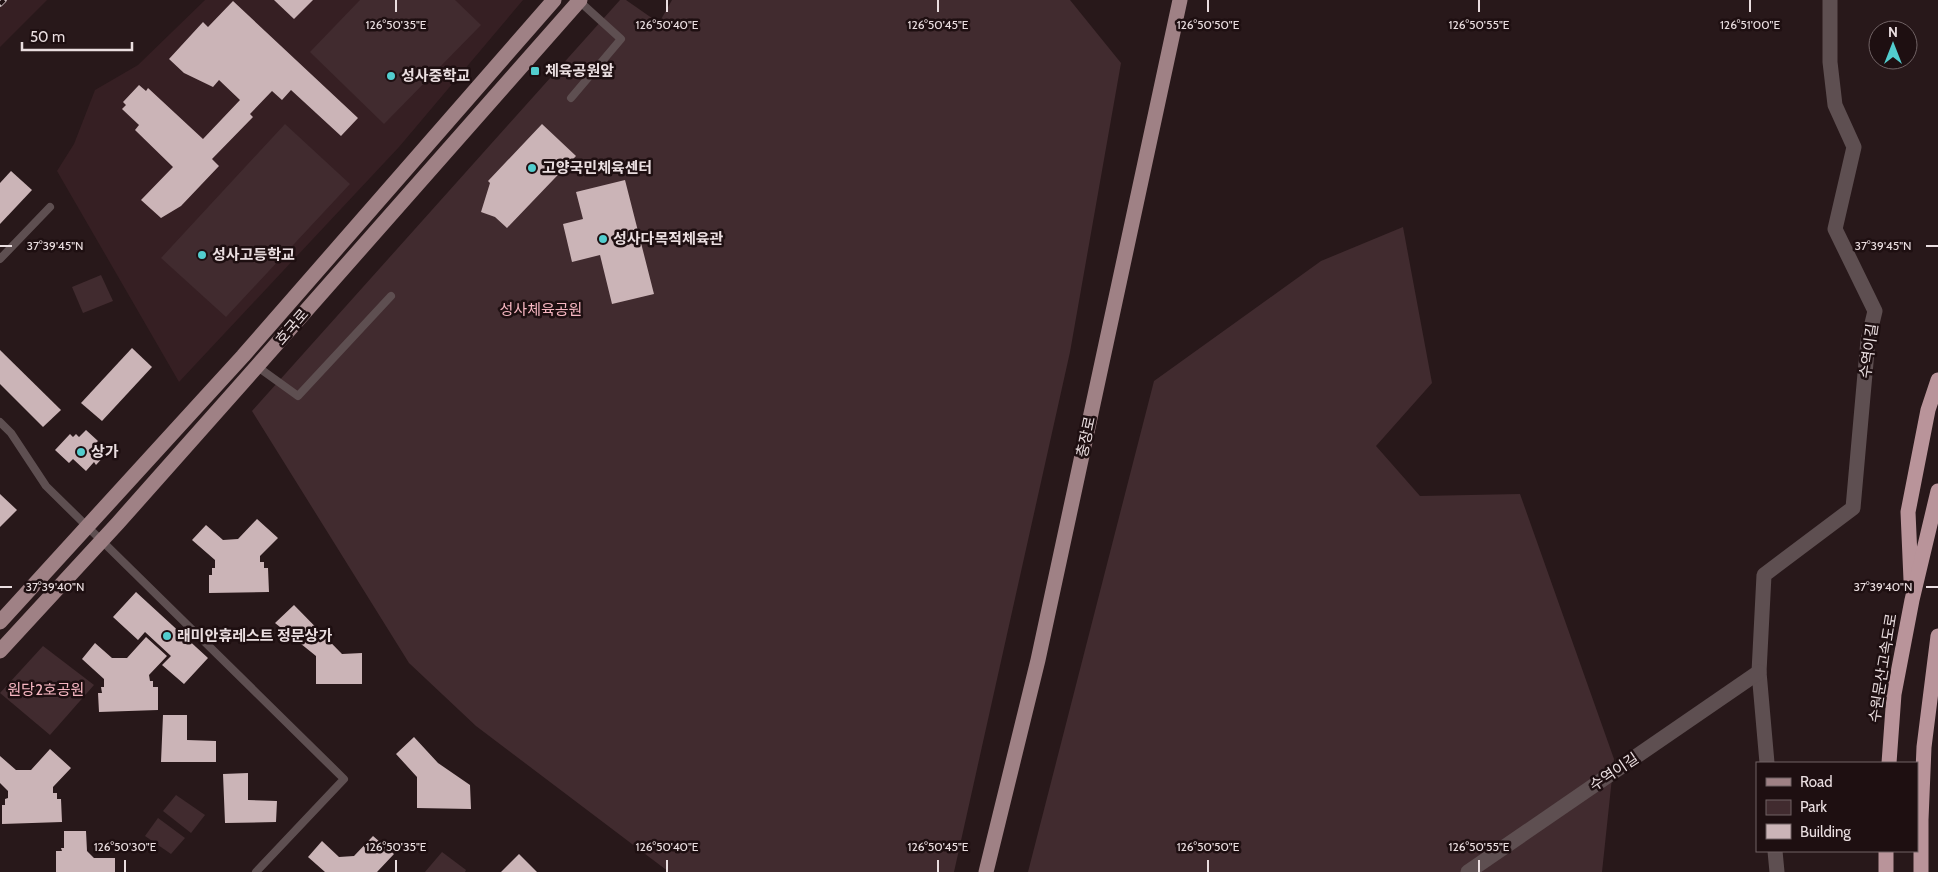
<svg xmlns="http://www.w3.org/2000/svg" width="1938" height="872" font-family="Cabin,'Noto Sans KR',sans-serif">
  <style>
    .built { fill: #361f23 }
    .green { fill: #412b2f }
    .building { fill: #cbb4b7 }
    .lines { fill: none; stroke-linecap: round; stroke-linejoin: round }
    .lane { stroke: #5e4f51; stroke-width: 8 }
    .street { stroke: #5e4f51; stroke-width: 15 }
    .primary { stroke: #9f8185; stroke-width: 15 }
    .highway { stroke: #b9949a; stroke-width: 15 }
    .rail-casing { stroke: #c8bbbd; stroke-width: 5.5 }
    .rail { stroke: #1e0f11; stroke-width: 4; stroke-dasharray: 11; stroke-linecap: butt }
    .ticks { fill: none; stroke: #eadee0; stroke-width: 2 }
    .poi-dot { fill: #52cdce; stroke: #1e0f11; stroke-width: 2 }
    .labels { text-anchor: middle; stroke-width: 5; stroke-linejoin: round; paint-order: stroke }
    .poi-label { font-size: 15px; font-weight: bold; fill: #eadee0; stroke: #1e0f11; text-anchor: start }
    .park-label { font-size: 15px; fill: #f7b7c2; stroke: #1e0f11 }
    .street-label { font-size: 15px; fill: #eadee0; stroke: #1e0f11 }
    .ticks-label { font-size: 12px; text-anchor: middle; fill: #eadee0; stroke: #1e0f11; stroke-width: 5; stroke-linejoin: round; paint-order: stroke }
  </style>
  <rect width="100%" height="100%" fill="#28181a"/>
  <!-- built -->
  <g class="built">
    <path d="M0,0H47L0,47Z"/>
    <path d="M205,0H523L399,147L179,382L57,171L74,144L95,90L138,65Z"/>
  </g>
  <!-- green -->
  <g class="green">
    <path d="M360,0H455L481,25L384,124L310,52Z"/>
    <path d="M620,0H626L659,23L672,0H1070L1121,63L1070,352L954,872H669L476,726L409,663L252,411Z"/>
    <path d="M285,124L350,184L226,317L161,258Z"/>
    <path d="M1403,227L1432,383L1376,446L1420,496L1520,494L1614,759L1602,872H1028L1154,381L1321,261Z"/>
    <path d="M101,275L113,301L83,313L72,287Z"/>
    <path d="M43,646L94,685L50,735L0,693Z"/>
    <path d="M176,795L205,815L191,833L163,811Z"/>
    <path d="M158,818L185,838L171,854L145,836Z"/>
    <path d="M442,852L466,870L465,872H425Z"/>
  </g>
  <!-- building -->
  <g class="building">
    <path d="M274,0H313L294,19Z"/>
    <path d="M233,1L358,118L341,136L291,90L282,100L272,91L250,114L253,117L212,159L219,166L181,206L161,218L141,200L173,167L135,130L139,125L122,109L126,105L123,102L139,85L146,91L148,88L203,139L240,100L219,80L213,87L184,73L169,59L203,22L208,27Z"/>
    <path d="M542,124L576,156L507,228L495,217L481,212L490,183L488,181Z"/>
    <path d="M11,171L32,190L0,224V183Z"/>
    <path d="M625,180L654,294L612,304L600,255L572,262L563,224L583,219L576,192Z"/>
    <path d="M132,348L152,367L102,421L81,403Z"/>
    <path d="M0,350L61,410L43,427L0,384Z"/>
    <path d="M86,430L98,441L95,444L106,454L96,465L94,462L86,471L73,459L69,463L55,450L70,434L73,437L76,434L79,437Z"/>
    <path d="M0,494L17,510L0,527Z"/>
    <path d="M257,519L278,538L260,556V562H264V568H268L269,592L209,593V575H212V568H215V560L192,540L206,525L223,540L238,539Z"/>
    <path d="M136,592L208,658L184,684L162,665L171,656L145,632L138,640L113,617Z"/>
    <path d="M294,605L342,654L362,653V684H316V656L275,623Z"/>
    <path d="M146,637L167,656L149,675L150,681H153V687H158V710L99,712L98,693H102L101,687H104V679L82,659L95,643L112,658H127Z"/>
    <path d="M163,715H187V740L216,741V762H161Z"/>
    <path d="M414,737L438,763L470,785L471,809L417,808V777L396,754Z"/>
    <path d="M50,749L71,768L53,787V793H57V799H61L62,822L2,824V805H5V799L8,798V791L0,783V756L16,770H31Z"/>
    <path d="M248,773V800L277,801L276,822L225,823L223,774Z"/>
    <path d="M64,831H86L87,851L94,858H115V872H56V851H62L61,848H64Z"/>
    <path d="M373,836L394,854L377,872H325L308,857L322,841L339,857L354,856Z"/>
    <path d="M519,854L537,872H501Z"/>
  </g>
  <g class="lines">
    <!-- lane -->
    <g class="lane">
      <path d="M571,98L621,39L578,0"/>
      <path d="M0,259L50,207"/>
      <path d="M255,365L298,396L391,296"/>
      <path d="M0,422L11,433L46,486L344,779L256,872"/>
    </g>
    <!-- street -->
    <g class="street">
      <path d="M1767,763L1759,672L1764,575L1853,508L1868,340L1875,311L1835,229L1854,147L1835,105L1830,62V0"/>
      <path d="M1775,851L1777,872"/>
      <path d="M1468,872L1759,672"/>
    </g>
    <!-- primary -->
    <g class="primary">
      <path d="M0,622L243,356L554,0"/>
      <path d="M0,651L118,523L244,381L580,0"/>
      <path d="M986,872L1038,660L1180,0"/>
    </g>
    <!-- highway -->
    <g class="highway">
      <path d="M1911,580L1908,512L1928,410L1938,380"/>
      <path d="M1889,763L1894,694L1912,600L1938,491"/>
      <path d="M1886,872V851"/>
      <path d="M1921,872V820L1924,747L1938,636"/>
    </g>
    <defs>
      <path id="rail" d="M0,4L4,0"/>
    </defs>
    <!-- rail casing -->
    <use href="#rail" class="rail-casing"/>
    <!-- rail -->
    <use href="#rail" class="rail"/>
  </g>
  <!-- ticks -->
  <path class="ticks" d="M396,0V12M667,0V12M938,0V12M1208,0V12M1479,0V12M1750,0V12M0,246H12M1926,246H1938M0,587H12M1926,587H1938M125,860V872M396,860V872M667,860V872M938,860V872M1208,860V872M1479,860V872"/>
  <!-- markers -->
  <g class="poi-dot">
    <rect x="530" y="66" width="10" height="10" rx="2.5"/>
    <circle cx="391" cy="76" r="5"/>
    <circle cx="532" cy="168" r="5"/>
    <circle cx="603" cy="239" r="5"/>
    <circle cx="202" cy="255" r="5"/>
    <circle cx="81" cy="452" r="5"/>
    <circle cx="167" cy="636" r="5"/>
  </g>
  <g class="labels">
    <!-- poi labels -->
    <g class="poi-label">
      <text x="545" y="76">체육공원앞</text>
      <text x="401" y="81">성사중학교</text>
      <text x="542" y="173">고양국민체육센터</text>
      <text x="613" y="244">성사다목적체육관</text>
      <text x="212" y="260">성사고등학교</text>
      <text x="91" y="457">상가</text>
      <text x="177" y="641">래미안휴레스트 정문상가</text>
    </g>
    <!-- park labels -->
    <g class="park-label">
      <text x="541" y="315">성사체육공원</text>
      <text x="46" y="695">원당2호공원</text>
    </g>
    <!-- street labels -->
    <g class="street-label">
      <text transform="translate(292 327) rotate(-49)" y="5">호국로</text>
      <text transform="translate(1869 351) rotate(-82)" y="5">수역이길</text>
      <text transform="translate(1086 437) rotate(-78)" y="5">충장로</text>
      <text transform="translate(1883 668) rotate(-81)" y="5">수원문산고속도로</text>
      <text transform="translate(1614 772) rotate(-34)" y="5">수역이길</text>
    </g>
  </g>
  <g class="ticks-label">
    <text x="396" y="29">126°50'35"E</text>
    <text x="667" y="29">126°50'40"E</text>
    <text x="938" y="29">126°50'45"E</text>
    <text x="1208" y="29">126°50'50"E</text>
    <text x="1479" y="29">126°50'55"E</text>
    <text x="1750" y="29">126°51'00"E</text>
    <text x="55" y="250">37°39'45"N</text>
    <text x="1883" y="250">37°39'45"N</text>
    <text x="55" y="591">37°39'40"N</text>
    <text x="1883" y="591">37°39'40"N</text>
    <text x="125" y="851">126°50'30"E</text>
    <text x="396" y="851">126°50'35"E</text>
    <text x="667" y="851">126°50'40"E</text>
    <text x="938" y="851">126°50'45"E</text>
    <text x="1208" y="851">126°50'50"E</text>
    <text x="1479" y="851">126°50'55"E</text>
  </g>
  <!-- legend -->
  <rect x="1756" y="762" width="162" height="90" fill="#1e0f11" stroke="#706264"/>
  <rect x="1766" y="778" width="25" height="8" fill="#9f8185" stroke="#706264"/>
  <text x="1800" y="787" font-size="15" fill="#eadee0">Road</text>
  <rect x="1766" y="800" width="25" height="15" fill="#412b2f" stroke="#706264"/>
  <text x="1800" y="812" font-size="15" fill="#eadee0">Park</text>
  <rect x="1766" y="824" width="25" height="15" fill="#cbb4b7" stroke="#706264"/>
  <text x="1800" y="837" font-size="15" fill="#eadee0">Building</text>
  <!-- north arrow -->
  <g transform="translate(1893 45)"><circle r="24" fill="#1e0f11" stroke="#706264"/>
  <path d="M0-4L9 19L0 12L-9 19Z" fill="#52cdce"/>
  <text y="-8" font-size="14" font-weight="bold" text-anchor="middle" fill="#eadee0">N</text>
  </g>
  <!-- scale -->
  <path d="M22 42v8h110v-8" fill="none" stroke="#eadee0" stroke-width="2.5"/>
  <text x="30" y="42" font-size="15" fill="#eadee0" stroke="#1e0f11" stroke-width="4" paint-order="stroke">50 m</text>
</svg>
